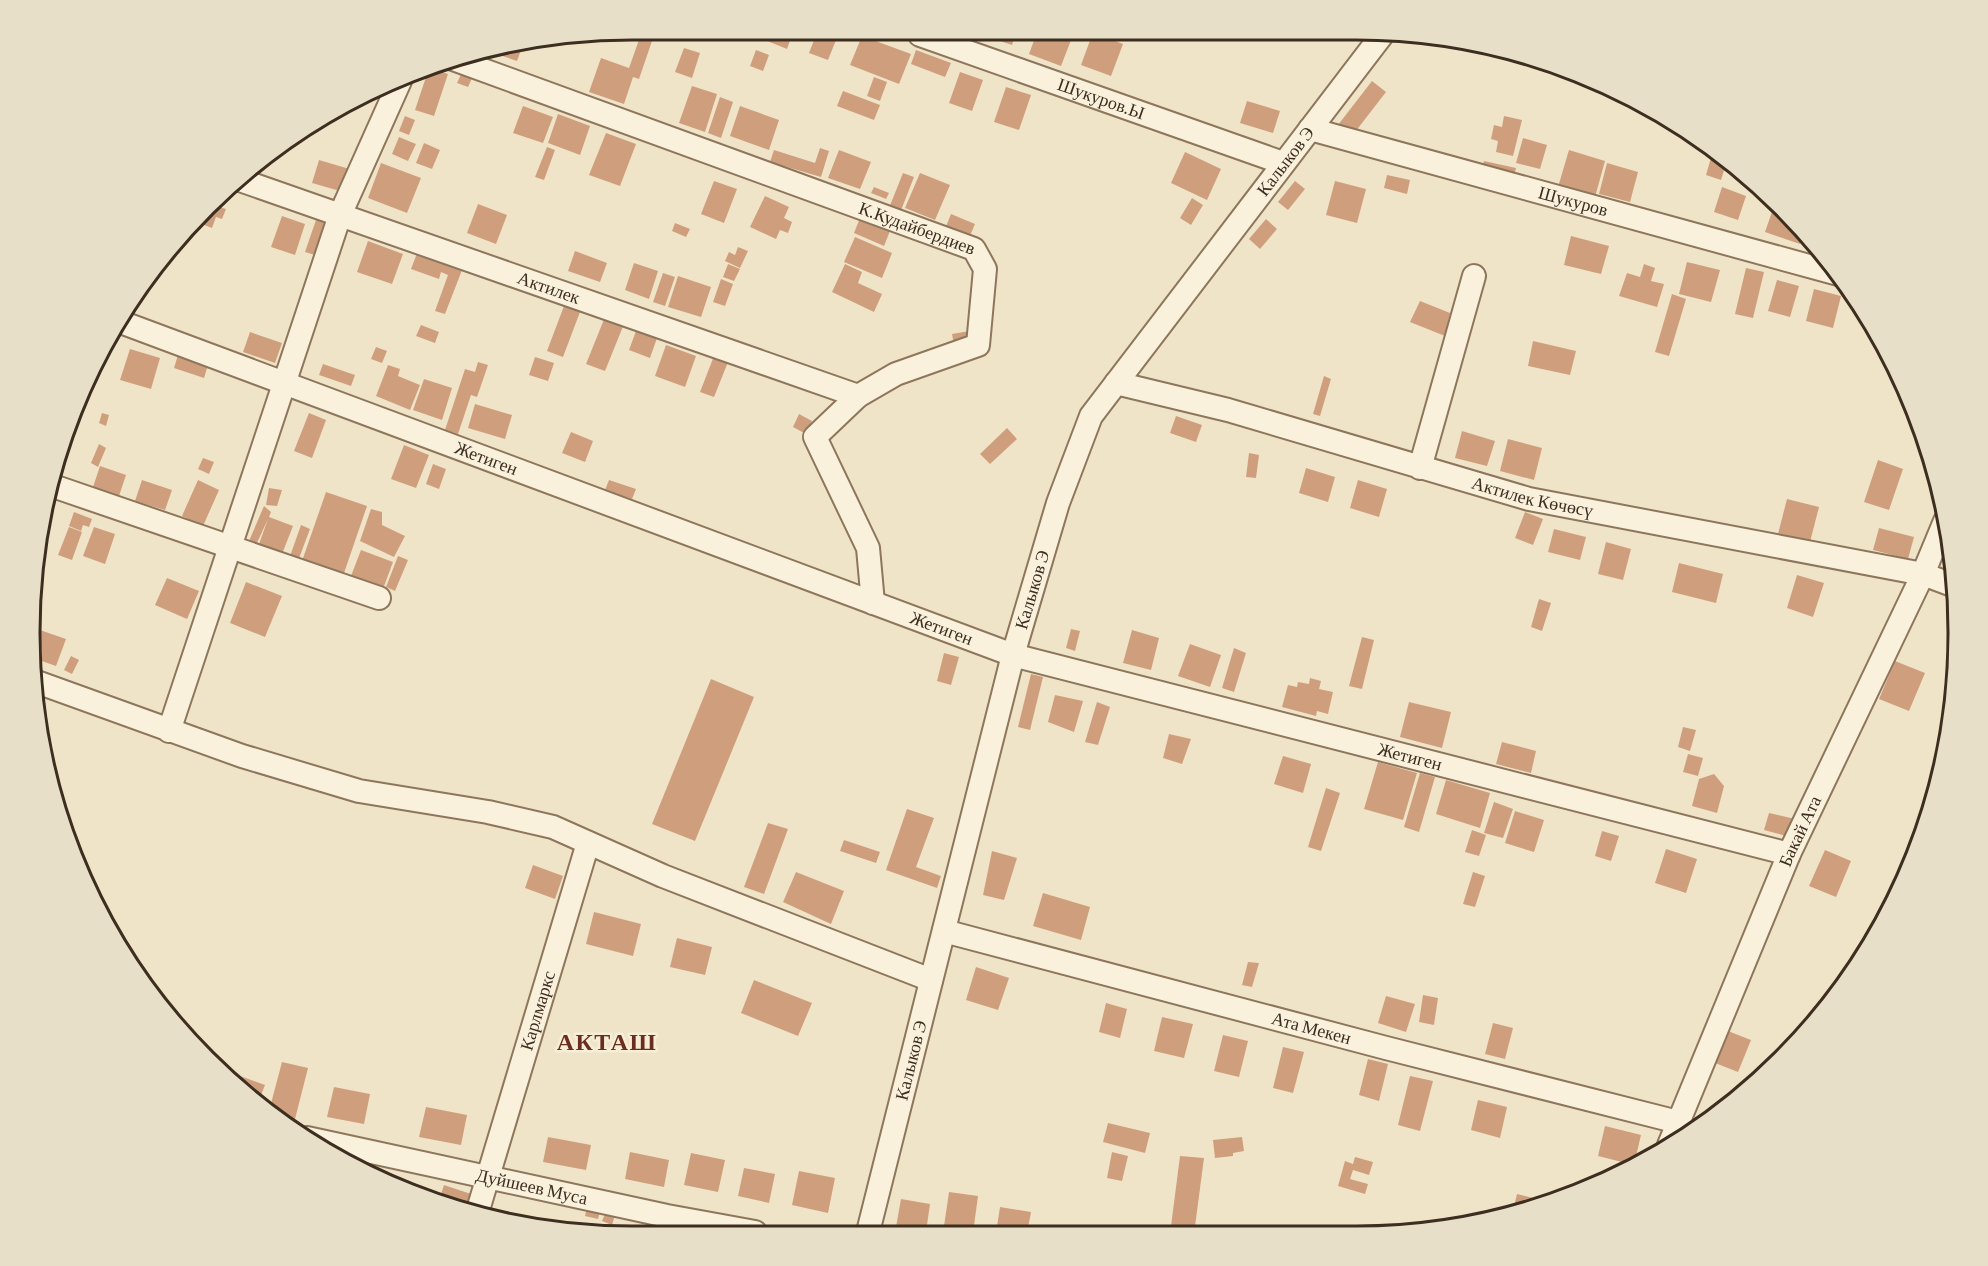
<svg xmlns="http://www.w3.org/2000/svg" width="1988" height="1266" font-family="'Crimson Pro',serif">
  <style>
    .building { fill: #cf9f7d }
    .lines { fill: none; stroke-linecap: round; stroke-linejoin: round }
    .minor-casing { stroke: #8d765c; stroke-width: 26 }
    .minor { stroke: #faf1dc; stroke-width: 22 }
    .labels { text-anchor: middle; stroke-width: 5; stroke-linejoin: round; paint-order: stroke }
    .street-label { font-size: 18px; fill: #3d2e20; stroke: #f7eed8 }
    .district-label { font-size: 24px; font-weight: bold; letter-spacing: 1.5px; fill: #6b2e1e; stroke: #f7eed8 }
    .rim { fill: none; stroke: #3d2e20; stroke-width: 3 }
  </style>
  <rect width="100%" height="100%" fill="#f0e4c8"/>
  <!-- building -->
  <g class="building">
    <path d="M767,35H792L787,49L765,40Z"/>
    <path d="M816,35H838L828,60L809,53Z"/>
    <path d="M982,35H1015L1012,45Z"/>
    <path d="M1036,35H1073L1061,66L1029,54Z"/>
    <path d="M1092,35H1100L1123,44L1111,76L1081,65Z"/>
    <path d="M862,36L911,54L899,84L850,65Z"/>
    <path d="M640,37L652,41L639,79L633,77L624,104L589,92L601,58L629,68Z"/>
    <path d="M524,42L517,61L488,51L503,47Z"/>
    <path d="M684,48L700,53L692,78L675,72Z"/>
    <path d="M756,50L769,55L763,71L750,66Z"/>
    <path d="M916,50L951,63L945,77L911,64Z"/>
    <path d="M429,68L448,74L434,116L415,110Z"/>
    <path d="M462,72L473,76L468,87L457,83Z"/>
    <path d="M960,72L983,80L972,111L949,103Z"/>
    <path d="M874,77L887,82L880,101L867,96Z"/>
    <path d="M1372,81L1386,92L1352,136L1338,125Z"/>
    <path d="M692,86L717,94L705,132L679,123Z"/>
    <path d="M1006,87L1031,95L1019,130L994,122Z"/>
    <path d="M843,91L880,105L874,120L837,106Z"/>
    <path d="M720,97L733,102L721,138L708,133Z"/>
    <path d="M1247,101L1280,111L1273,133L1240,123Z"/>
    <path d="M523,106L553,117L543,143L513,133Z"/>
    <path d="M740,106L779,120L769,150L730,136Z"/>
    <path d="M558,114L590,126L580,155L548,143Z"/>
    <path d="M405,116L415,120L409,135L399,131Z"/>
    <path d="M1504,116L1522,120L1513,156L1496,152L1498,141L1491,139L1494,125L1502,127Z"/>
    <path d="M606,133L636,144L620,186L589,175Z"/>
    <path d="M399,137L416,144L408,161L392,154Z"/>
    <path d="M1523,138L1547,145L1540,169L1516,163Z"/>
    <path d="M424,143L440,150L432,169L416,163Z"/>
    <path d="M547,147L555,150L544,180L535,177Z"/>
    <path d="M820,148L829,151L821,177L770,162L774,150L815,163Z"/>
    <path d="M839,150L871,162L860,189L828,178Z"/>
    <path d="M1569,150L1605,161L1595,197L1558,187Z"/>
    <path d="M1713,151L1727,161L1721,180L1706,175Z"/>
    <path d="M1185,152L1221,169L1207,200L1171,183Z"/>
    <path d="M319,160L353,170L347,193L312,183Z"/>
    <path d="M1484,161L1516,168L1513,179L1481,171Z"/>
    <path d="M381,163L421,178L407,213L368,198Z"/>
    <path d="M1607,163L1638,172L1630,202L1599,194Z"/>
    <path d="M903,173L914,177L900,213L889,208Z"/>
    <path d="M920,173L950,185L935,220L905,208Z"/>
    <path d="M1387,175L1410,180L1407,194L1384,188Z"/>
    <path d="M714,181L737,189L724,223L701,214Z"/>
    <path d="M1295,181L1305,189L1288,210L1278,202Z"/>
    <path d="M1335,181L1366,189L1357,223L1326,215Z"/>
    <path d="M874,187L889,193L886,199L871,193Z"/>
    <path d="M1722,187L1746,196L1738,220L1714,212Z"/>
    <path d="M225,192L219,207L226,209L222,219L216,217L212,228L194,221L207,206Z"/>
    <path d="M765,196L789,207L784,218L792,222L788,233L780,230L776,239L750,227Z"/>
    <path d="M1192,198L1203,205L1191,225L1180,218Z"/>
    <path d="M478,204L507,215L496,244L467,233Z"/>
    <path d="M1774,206L1779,208L1803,234L1800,244L1765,232Z"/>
    <path d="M951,214L975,224L969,238L945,229Z"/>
    <path d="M282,216L305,224L295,255L271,247Z"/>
    <path d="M317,217L327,221L315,255L305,252Z"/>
    <path d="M860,218L890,231L884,246L854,233Z"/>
    <path d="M1266,219L1277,229L1260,249L1249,239Z"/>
    <path d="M675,223L690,229L686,237L672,231Z"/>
    <path d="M1571,236L1609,246L1601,274L1564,265Z"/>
    <path d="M855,237L892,253L882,278L844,262Z"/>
    <path d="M368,241L403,254L392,284L357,272Z"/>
    <path d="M738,247L748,251L740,268L725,261L729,252L735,255Z"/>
    <path d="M419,248L464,265L445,314L435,311L448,275L441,272L439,279L411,269Z"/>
    <path d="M575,251L607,263L600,282L568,271Z"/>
    <path d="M1687,262L1720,270L1711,302L1679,294Z"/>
    <path d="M634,263L658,271L649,299L625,290Z"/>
    <path d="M728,264L740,269L734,281L723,277Z"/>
    <path d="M845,264L862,272L858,283L882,294L874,312L832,292Z"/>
    <path d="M1644,264L1655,268L1651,281L1664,284L1657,307L1619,296L1627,273L1640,277Z"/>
    <path d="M1746,268L1764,272L1753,318L1735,314Z"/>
    <path d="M663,273L675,277L665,306L653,302Z"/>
    <path d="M678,276L711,287L701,317L668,307Z"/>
    <path d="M721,279L733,284L725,306L713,302Z"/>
    <path d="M1777,280L1799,286L1790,317L1768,311Z"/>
    <path d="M1814,289L1841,296L1833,328L1806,321Z"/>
    <path d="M1672,294L1686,299L1669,356L1655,352Z"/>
    <path d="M1420,301L1450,313L1445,336L1410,322Z"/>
    <path d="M564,306L580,312L563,357L547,351Z"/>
    <path d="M605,317L624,324L605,371L586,364Z"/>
    <path d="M421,325L439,332L435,343L416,336Z"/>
    <path d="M975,330L976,342L954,345L952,334Z"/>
    <path d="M636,331L657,338L650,358L629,350Z"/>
    <path d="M250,332L282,343L275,363L243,352Z"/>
    <path d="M1533,341L1576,351L1570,375L1528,366Z"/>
    <path d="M666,345L696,356L685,387L655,376Z"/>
    <path d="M376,347L387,351L382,363L371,359Z"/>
    <path d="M130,349L160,358L151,389L120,380Z"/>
    <path d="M178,355L208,365L204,378L174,368Z"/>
    <path d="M714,356L728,362L714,397L700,392Z"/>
    <path d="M535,357L554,363L548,381L529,375Z"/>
    <path d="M478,362L488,365L477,397L471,395L458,434L445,430L465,369L475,372Z"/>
    <path d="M323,364L355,375L351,386L319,375Z"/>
    <path d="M388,365L400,369L398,376L420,385L410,410L376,396Z"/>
    <path d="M1324,376L1331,379L1320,416L1313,414Z"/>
    <path d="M424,379L452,388L442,420L413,410Z"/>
    <path d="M475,404L512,415L505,439L468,428Z"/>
    <path d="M102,413L109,415L106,426L99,423Z"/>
    <path d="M309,413L326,420L312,458L294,451Z"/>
    <path d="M799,414L812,421L806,434L793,427Z"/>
    <path d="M1176,416L1202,425L1196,442L1170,433Z"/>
    <path d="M1007,428L1017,439L990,464L980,454Z"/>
    <path d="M1462,431L1495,441L1487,466L1455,458Z"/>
    <path d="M571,432L593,441L585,462L562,453Z"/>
    <path d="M1508,439L1542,448L1534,480L1500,471Z"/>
    <path d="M99,444L106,448L98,467L91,463Z"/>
    <path d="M404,445L429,455L416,488L391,479Z"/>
    <path d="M1249,453L1259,455L1256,478L1246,477Z"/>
    <path d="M203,458L214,462L209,474L198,469Z"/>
    <path d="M1878,460L1903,469L1889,510L1864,502Z"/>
    <path d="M433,464L446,469L439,489L426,484Z"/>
    <path d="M100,466L126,475L119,496L93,487Z"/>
    <path d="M1306,468L1335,477L1328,502L1299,493Z"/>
    <path d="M142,480L172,490L165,510L135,501Z"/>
    <path d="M198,480L219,490L203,526L182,516Z"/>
    <path d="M609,480L636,489L632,499L605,490Z"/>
    <path d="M1358,480L1387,489L1379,517L1350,508Z"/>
    <path d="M269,488L282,490L277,506L266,505Z"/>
    <path d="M326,492L367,506L343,576L301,564Z"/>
    <path d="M1787,499L1819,507L1810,542L1778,534Z"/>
    <path d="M264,506L271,512L269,517L293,526L282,554L259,544L268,519L256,545L249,541Z"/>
    <path d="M371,509L382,512V525L405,536L394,557L360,541Z"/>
    <path d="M74,512L92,519L89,527L83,525L81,531L69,526Z"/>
    <path d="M1525,512L1543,519L1533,545L1515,538Z"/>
    <path d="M301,525L310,529L298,561L289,559Z"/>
    <path d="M69,527L82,532L72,560L58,555Z"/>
    <path d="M94,527L115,534L105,564L83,556Z"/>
    <path d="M1879,528L1914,537L1908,559L1873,550Z"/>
    <path d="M1554,529L1586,537L1580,560L1548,552Z"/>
    <path d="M1606,542L1631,549L1623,580L1598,574Z"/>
    <path d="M361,550L393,562L383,589L351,576Z"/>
    <path d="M398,556L408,560L395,591L386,587Z"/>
    <path d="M1679,563L1723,574L1716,603L1672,592Z"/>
    <path d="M1797,575L1824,583L1813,617L1787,608Z"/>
    <path d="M167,578L199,591L187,619L155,605Z"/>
    <path d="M246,582L282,596L265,637L230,623Z"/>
    <path d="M1539,599L1551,603L1542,631L1531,627Z"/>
    <path d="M34,628L66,639L56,666L33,658V632Z"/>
    <path d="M1071,629L1080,631L1075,651L1066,648Z"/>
    <path d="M1132,630L1159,638L1151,670L1123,663Z"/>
    <path d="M1362,637L1374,640L1362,689L1349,686Z"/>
    <path d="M1190,644L1221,655L1210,687L1178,676Z"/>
    <path d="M1234,648L1246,653L1234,692L1222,688Z"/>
    <path d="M944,653L959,657L951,685L937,681Z"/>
    <path d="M71,656L79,660L72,674L64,670Z"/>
    <path d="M1895,661L1925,673L1909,711L1879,699Z"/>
    <path d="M1031,674L1043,677L1030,730L1018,727Z"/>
    <path d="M1310,678L1321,681L1319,689L1333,692L1328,714L1317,711L1316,716L1282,707L1288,685L1297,687L1298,682L1309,684Z"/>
    <path d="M711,679L754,697L695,841L652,824Z"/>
    <path d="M1055,695L1083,701L1074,732L1048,722Z"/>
    <path d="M1097,702L1110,707L1098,745L1085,742Z"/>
    <path d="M1409,702L1451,712L1442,748L1400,737Z"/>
    <path d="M1683,727L1696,730L1690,751L1678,747Z"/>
    <path d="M1169,734L1191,739L1182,764L1163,758Z"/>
    <path d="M1502,742L1536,751L1531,773L1496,764Z"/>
    <path d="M1688,754L1703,758L1698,776L1683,772Z"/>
    <path d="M1283,756L1311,764L1303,793L1274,784Z"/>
    <path d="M1378,762L1417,773L1403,820L1364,809Z"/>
    <path d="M1420,773L1435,777L1419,832L1404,827Z"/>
    <path d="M1714,774L1724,786L1717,813L1692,806L1699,779Z"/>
    <path d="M1446,780L1490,793L1480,828L1436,814Z"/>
    <path d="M1326,788L1340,793L1321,851L1308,847Z"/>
    <path d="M1494,802L1513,809L1503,838L1484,833Z"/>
    <path d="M907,809L934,818L916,867L941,876L937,888L886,870Z"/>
    <path d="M1515,811L1544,820L1534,852L1505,843Z"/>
    <path d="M1769,813L1795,819L1790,837L1764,830Z"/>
    <path d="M768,823L788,829L764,894L744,887Z"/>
    <path d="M1472,830L1486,835L1479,856L1465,852Z"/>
    <path d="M1602,831L1619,836L1611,861L1595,856Z"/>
    <path d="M844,840L880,852L876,863L840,851Z"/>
    <path d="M1666,849L1697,859L1686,893L1655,883Z"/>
    <path d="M1825,850L1851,861L1836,897L1809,886Z"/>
    <path d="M992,851L1017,858L1004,900L983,895Z"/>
    <path d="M533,865L563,876L555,899L525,888Z"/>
    <path d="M796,872L844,891L831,924L783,902Z"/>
    <path d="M1473,872L1485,876L1475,907L1463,904Z"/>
    <path d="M1043,893L1090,907L1081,940L1033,926Z"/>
    <path d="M594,912L641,924L633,956L586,944Z"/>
    <path d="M677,938L712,947L705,975L670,967Z"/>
    <path d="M1248,962L1259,963L1252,987L1242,985Z"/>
    <path d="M976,967L1009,978L998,1010L966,1000Z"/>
    <path d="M754,980L812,1003L798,1036L741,1013Z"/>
    <path d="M1423,995L1438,998L1434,1025L1419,1022Z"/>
    <path d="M1386,996L1415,1004L1406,1032L1378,1023Z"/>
    <path d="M1106,1003L1127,1009L1120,1038L1099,1032Z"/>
    <path d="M1162,1017L1193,1024L1184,1058L1154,1051Z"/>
    <path d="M1493,1023L1513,1028L1505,1059L1485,1054Z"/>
    <path d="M1728,1031L1751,1040L1738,1072L1715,1063Z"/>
    <path d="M1223,1035L1248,1041L1239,1077L1214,1071Z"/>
    <path d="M1283,1047L1304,1052L1293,1093L1273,1088Z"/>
    <path d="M1368,1059L1388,1064L1379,1101L1359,1095Z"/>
    <path d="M282,1062L308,1068L294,1123L284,1121L269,1111Z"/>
    <path d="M229,1072L265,1085L258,1103L227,1078Z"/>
    <path d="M1410,1076L1433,1081L1420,1131L1398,1125Z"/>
    <path d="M334,1087L370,1094L364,1124L327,1117Z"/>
    <path d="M1478,1100L1507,1107L1500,1138L1471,1130Z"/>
    <path d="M426,1107L467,1115L461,1145L419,1137Z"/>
    <path d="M1108,1123L1150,1133L1145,1153L1103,1142Z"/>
    <path d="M1605,1126L1641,1135L1634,1165L1598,1156Z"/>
    <path d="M548,1137L591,1145L586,1170L543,1162Z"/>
    <path d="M1242,1137L1244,1151L1233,1153V1156L1215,1158L1213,1140Z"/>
    <path d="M630,1152L669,1160L664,1187L625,1179Z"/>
    <path d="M1112,1152L1128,1156L1122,1181L1107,1178Z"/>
    <path d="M691,1153L725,1160L718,1192L684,1185Z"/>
    <path d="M1180,1156L1204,1158L1194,1234H1170Z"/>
    <path d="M1355,1157L1373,1162L1369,1175L1353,1170L1350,1179L1368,1184L1365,1194L1338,1186L1345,1161L1353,1164Z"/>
    <path d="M744,1168L775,1174L769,1203L738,1196Z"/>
    <path d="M799,1171L835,1178L828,1213L792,1205Z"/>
    <path d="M444,1185L474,1195L470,1208L439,1200Z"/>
    <path d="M949,1192L978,1196L973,1233H943Z"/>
    <path d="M1517,1194L1533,1198L1531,1208L1512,1215Z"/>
    <path d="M901,1199L930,1204L926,1232L896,1227Z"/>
    <path d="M1000,1207L1031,1212L1027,1233H996Z"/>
    <path d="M587,1208L600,1211L598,1219L585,1216Z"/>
    <path d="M606,1212L615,1215L612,1225L602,1221Z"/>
    <path d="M1058,1226L1094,1232V1233H1057Z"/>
    <path d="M1111,1227L1142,1232V1234L1110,1233Z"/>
  </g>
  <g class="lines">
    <defs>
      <g id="minor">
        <path id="s1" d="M920,35L1283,163"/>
        <path id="s2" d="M453,59L974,249L985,269L978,345L896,374L858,396L815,437L868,548L873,603"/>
        <path id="s3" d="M1310,129L1838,274"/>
        <path id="s4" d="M240,180L858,396"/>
        <path id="s5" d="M118,321L1013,655L1789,854"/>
        <path id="s6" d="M1116,383L1228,410L1529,499L1923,574L1955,586"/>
        <path d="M1420,468L1474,276"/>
        <path d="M53,486L379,598"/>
        <path d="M34,681L242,756L359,791L488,812L553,827L663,876L931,980"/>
        <path d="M169,731L340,215L400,81"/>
        <path id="s7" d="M944,931L1386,1048L1678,1122"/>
        <path id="s8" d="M307,1138L667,1216L755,1232"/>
        <path id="s9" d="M1669,1145L1789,854L1923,574L1945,521"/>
        <path id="s10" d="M478,1210L588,843"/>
        <path id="s11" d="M868,1232L1013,655L1058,503L1091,416L1382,35"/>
      </g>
    </defs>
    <!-- minor casing -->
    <use href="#minor" class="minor-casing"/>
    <!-- minor -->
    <use href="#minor" class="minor"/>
  </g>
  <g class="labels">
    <!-- street labels -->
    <g class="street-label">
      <text dy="6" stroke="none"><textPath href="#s1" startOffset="192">Шукуров.Ы</textPath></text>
      <text dy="6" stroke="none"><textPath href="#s11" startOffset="1167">Калыков Э</textPath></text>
      <text dy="6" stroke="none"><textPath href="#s3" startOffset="273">Шукуров</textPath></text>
      <text dy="6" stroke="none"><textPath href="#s2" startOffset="494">К.Кудайбердиев</textPath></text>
      <text dy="6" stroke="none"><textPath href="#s4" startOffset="327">Актилек</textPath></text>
      <text dy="6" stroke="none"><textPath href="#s5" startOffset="393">Жетиген</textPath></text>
      <text dy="6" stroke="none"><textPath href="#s6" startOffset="432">Актилек Көчөсү</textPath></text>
      <text dy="6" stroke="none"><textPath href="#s11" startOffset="663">Калыков Э</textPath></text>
      <text dy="6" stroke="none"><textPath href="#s5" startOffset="879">Жетиген</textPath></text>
      <text dy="6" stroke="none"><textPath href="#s5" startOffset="1365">Жетиген</textPath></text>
      <text dy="6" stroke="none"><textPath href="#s9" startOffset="340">Бакай Ата</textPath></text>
      <text dy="6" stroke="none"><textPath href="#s10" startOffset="208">Карлмаркс</textPath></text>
      <text dy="6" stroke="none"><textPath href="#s7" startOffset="380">Ата Мекен</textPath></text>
      <text dy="6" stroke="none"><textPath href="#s11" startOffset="177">Калыков Э</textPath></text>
      <text dy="6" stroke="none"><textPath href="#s8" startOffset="230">Дуйшеев Муса</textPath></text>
    </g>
    <!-- district labels -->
    <g class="district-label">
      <text x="607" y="1050">АКТАШ</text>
    </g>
  </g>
  <!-- crop -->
  <path d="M0 0H1988V1266H0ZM632 40H1356A592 592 0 0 1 1948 632V634A592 592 0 0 1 1356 1226H632A592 592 0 0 1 40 634V632A592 592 0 0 1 632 40Z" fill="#e8dfc9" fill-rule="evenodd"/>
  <path class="rim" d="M632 40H1356A592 592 0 0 1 1948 632V634A592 592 0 0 1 1356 1226H632A592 592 0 0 1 40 634V632A592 592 0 0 1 632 40Z"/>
</svg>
